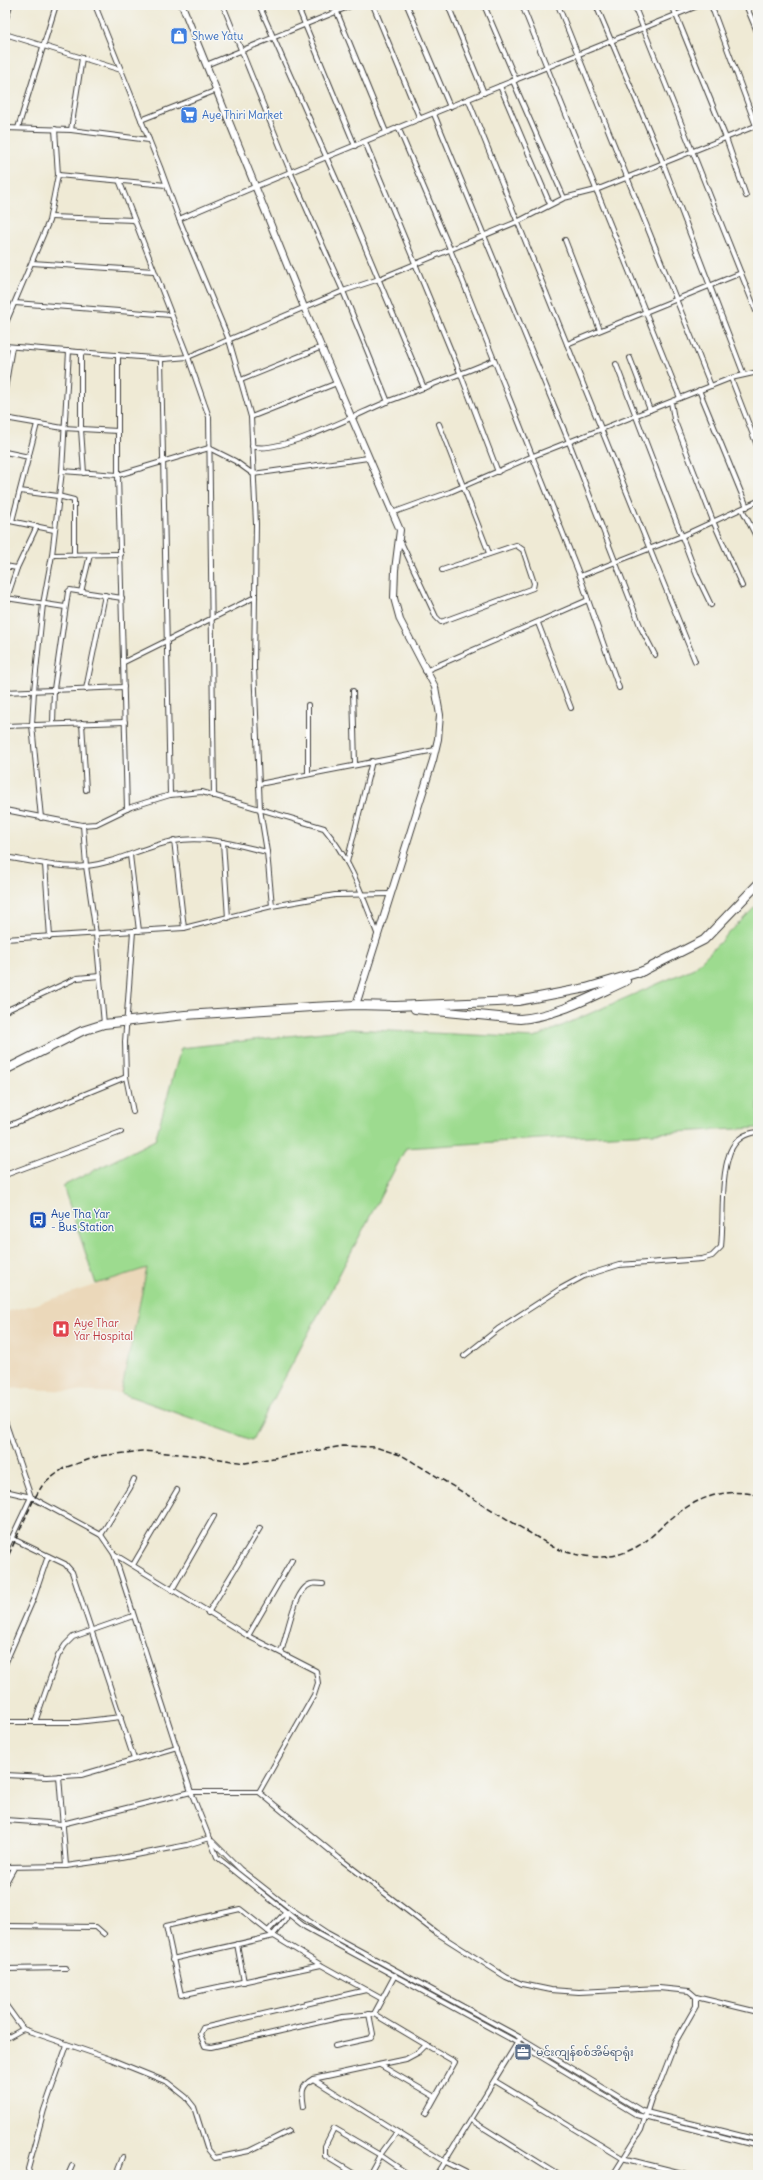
<svg xmlns="http://www.w3.org/2000/svg" width="763" height="2180" font-family="Delius,'Noto Sans Myanmar',sans-serif">
  <style>
    .built { fill: #ebd8ba }
    .green { fill: #9ddb8f; stroke: #5c7c56 }
    .lines { fill: none; stroke-linecap: round; stroke-linejoin: round }
    .street-casing { stroke: #3c3b38; stroke-width: 6 }
    .secondary-casing { stroke: #3c3b38; stroke-width: 8 }
    .highway-casing { stroke: #3c3b38; stroke-width: 10 }
    .street { stroke: #fff; stroke-width: 4 }
    .secondary { stroke: #fff; stroke-width: 6 }
    .highway { stroke: #fff; stroke-width: 8 }
    .rail { stroke: #1c1c1c; stroke-width: 1.5; stroke-dasharray: 6 3; stroke-linecap: butt }
    .labels { text-anchor: middle; stroke-width: 3; stroke-linejoin: round; paint-order: stroke }
    .shop-label { font-size: 11px; fill: #366cbe; stroke: #f6f6f2; text-anchor: start }
    .transit-label { font-size: 11px; fill: #164399; stroke: #f6f6f2; text-anchor: start }
    .health-label { font-size: 11px; fill: #be3a42; stroke: #f6f6f2; text-anchor: start }
    .service-label { font-size: 11px; fill: #4e5e75; stroke: #f6f6f2; text-anchor: start }
  </style>
  <rect width="100%" height="100%" fill="#f6f6f2"/>
  <filter id="ink" filterUnits="userSpaceOnUse"><feTurbulence type="fractalNoise" baseFrequency=".025" numOctaves="2"/><feDisplacementMap in="SourceGraphic" scale="8" xChannelSelector="R" yChannelSelector="G"/><feConvolveMatrix kernelMatrix="1 2 1 2 8 2 1 2 1" color-interpolation-filters="sRGB"/></filter>
  <filter id="wash" filterUnits="userSpaceOnUse"><feTurbulence type="fractalNoise" baseFrequency=".012" numOctaves="4" result="noise"/><feDisplacementMap in="SourceGraphic" scale="16" xChannelSelector="R" yChannelSelector="G"/><feGaussianBlur stdDeviation="0.9" result="paint"/><feColorMatrix in="noise" values="0 0 0 0 0 0 0 0 0 0 0 0 0 0 0 0 0 1.4 0 .05"/><feComposite in="paint" operator="in"/></filter>
  <g filter="url(#wash)">
    <rect width="100%" height="100%" fill="#efead5"/>
    <!-- built -->
    <path class="built" d="M147,1268L121,1393L5,1388V1312L37,1304Z"/>
    <!-- green -->
    <path class="green" d="M758,904V1128L570,1137L406,1148L252,1440L121,1393L147,1268L96,1284L63,1186L155,1140L181,1048L350,1029L534,1038L694,968Z"/>
  </g>
  <g filter="url(#ink)">
    <g class="lines">
      <defs>
        <g id="street">
          <path d="M95,5L160,167L179,219L229,340L251,417L256,524L254,667L260,809L267,852L272,906"/>
          <path d="M223,5L290,171L343,291L388,402"/>
          <path d="M259,5L348,206L424,388"/>
          <path d="M297,5L355,146"/>
          <path d="M334,5L386,132"/>
          <path d="M373,5L420,119"/>
          <path d="M407,5L450,107"/>
          <path d="M448,5L484,93"/>
          <path d="M484,5L516,80"/>
          <path d="M522,5L680,398"/>
          <path d="M558,5L711,386"/>
          <path d="M596,5L663,163L744,375"/>
          <path d="M634,5L758,316"/>
          <path d="M672,5L726,138L746,196"/>
          <path d="M711,5L756,126"/>
          <path d="M746,5L758,34"/>
          <path d="M5,22L10,5"/>
          <path d="M5,34L121,70"/>
          <path d="M206,65L353,5"/>
          <path d="M513,81L564,198"/>
          <path d="M500,86L550,204"/>
          <path d="M468,99L695,661"/>
          <path d="M434,114L569,442L641,628L655,655"/>
          <path d="M141,120L217,90"/>
          <path d="M398,127L450,249L580,576"/>
          <path d="M5,128L71,130L149,140"/>
          <path d="M18,128L56,5"/>
          <path d="M71,130L82,58"/>
          <path d="M365,142L461,375L498,472"/>
          <path d="M58,175L166,185"/>
          <path d="M119,180L188,357L209,417L214,796"/>
          <path d="M50,217L134,220"/>
          <path d="M179,219C351,145 526,76 700,5"/>
          <path d="M565,240L600,330"/>
          <path d="M32,263L154,271"/>
          <path d="M15,303L171,315"/>
          <path d="M5,325L49,221L58,175L55,129"/>
          <path d="M567,344L741,273"/>
          <path d="M5,346L164,359L188,357L343,291L379,279L519,221L564,198L596,190L758,125"/>
          <path d="M81,352V429L84,473"/>
          <path d="M118,355V475L127,809"/>
          <path d="M630,358L650,410"/>
          <path d="M161,359L170,795"/>
          <path d="M616,364L697,576L711,605"/>
          <path d="M731,378L758,448"/>
          <path d="M241,380L322,347"/>
          <path d="M5,389L12,347"/>
          <path d="M699,390L747,507"/>
          <path d="M671,402L674,419L713,521L742,586"/>
          <path d="M251,417L337,383"/>
          <path d="M5,418L63,428L118,431"/>
          <path d="M439,424L489,553"/>
          <path d="M252,446C278,456 361,412 389,401C424,387 460,375 494,360"/>
          <path d="M5,452L29,457"/>
          <path d="M62,471L118,475L209,448L235,461L253,474L368,458"/>
          <path d="M20,491L58,496L74,500V555"/>
          <path d="M742,509L758,540"/>
          <path d="M392,513L450,492L533,456L731,378L758,372"/>
          <path d="M5,520L54,530"/>
          <path d="M12,521L37,424"/>
          <path d="M400,540L436,617L441,622L533,588L534,583L523,550L516,545L442,570"/>
          <path d="M52,555L121,554"/>
          <path d="M5,566L17,568L7,598L5,619"/>
          <path d="M17,568L37,526"/>
          <path d="M81,592L90,555"/>
          <path d="M6,598L65,607"/>
          <path d="M588,600L619,688"/>
          <path d="M538,623L571,708"/>
          <path d="M124,662L255,597"/>
          <path d="M425,671L588,600L580,576L682,536L758,501"/>
          <path d="M86,689L105,595"/>
          <path d="M353,691L355,764"/>
          <path d="M5,692L124,687"/>
          <path d="M308,705V774"/>
          <path d="M82,723L86,790"/>
          <path d="M53,724L54,689L68,592L70,590L122,598"/>
          <path d="M5,726L125,722"/>
          <path d="M259,784L435,750"/>
          <path d="M5,810L82,825L96,824L131,807L170,795L202,792L324,828C351,860 363,897 378,936"/>
          <path d="M41,818L32,725L34,691L43,604L52,555L62,471L69,351"/>
          <path d="M83,825L86,866L96,934L104,1024"/>
          <path d="M174,840L184,928"/>
          <path d="M223,842L228,918"/>
          <path d="M130,855L139,931"/>
          <path d="M5,857C30,861 62,869 86,866C117,863 144,846 174,841C205,835 237,845 267,852"/>
          <path d="M347,862L372,761"/>
          <path d="M45,864L50,937"/>
          <path d="M133,931L125,1042L126,1077L133,1112"/>
          <path d="M5,939L184,928L272,906L335,895L391,894"/>
          <path d="M5,1011L77,978L100,976"/>
          <path d="M5,1127L126,1077"/>
          <path d="M5,1175L121,1132"/>
          <path d="M464,1356L498,1329L560,1289L584,1276L619,1265L702,1259L712,1256L721,1247C724,1218 720,1179 730,1152C735,1140 745,1133 758,1132"/>
          <path d="M5,1421L31,1497L101,1535L114,1554L191,1792L217,1857L305,1927L518,2043L637,2115L758,2146"/>
          <path d="M5,1491L31,1497L5,1552"/>
          <path d="M101,1535L130,1488L134,1479"/>
          <path d="M11,1538L65,1564L72,1572L134,1759"/>
          <path d="M114,1554L248,1636L316,1671L318,1683L314,1695L259,1792"/>
          <path d="M133,1565L177,1490"/>
          <path d="M172,1590L214,1516"/>
          <path d="M208,1613L260,1528"/>
          <path d="M248,1636L292,1560"/>
          <path d="M281,1652C287,1636 294,1589 311,1584C314,1583 320,1584 323,1584"/>
          <path d="M5,1664L33,1600L48,1556"/>
          <path d="M5,1722H77L121,1717"/>
          <path d="M35,1722L58,1656L65,1645L73,1637L133,1616"/>
          <path d="M5,1775L47,1777L81,1775L177,1747"/>
          <path d="M59,1776L66,1866"/>
          <path d="M5,1820L62,1824L191,1792H259L339,1858L435,1932L506,1977L522,1984L551,1990L579,1992L659,1988L689,1991L696,1997V2006L676,2041L659,2085L651,2099L641,2130L613,2175"/>
          <path d="M212,1841L240,1869L291,1909L327,1933L521,2038L642,2111L758,2140"/>
          <path d="M5,1867L66,1866L116,1859L187,1845L210,1838"/>
          <path d="M5,1884L14,1868"/>
          <path d="M5,1926L96,1927L104,1934"/>
          <path d="M268,1931L282,1916L288,1912"/>
          <path d="M273,1935L286,1919L287,1913"/>
          <path d="M237,1944L244,1982"/>
          <path d="M172,1959L274,1936"/>
          <path d="M321,1965L181,1995L166,1926L240,1909L274,1936L321,1965L382,1999"/>
          <path d="M5,1969L66,1968"/>
          <path d="M366,1990L203,2028L200,2034L205,2046L211,2047L342,2017L374,2014"/>
          <path d="M696,1997L758,2012"/>
          <path d="M5,2004L23,2029L110,2059L167,2082L186,2097L194,2107L207,2148L215,2158L249,2151L289,2131"/>
          <path d="M5,2039L23,2029"/>
          <path d="M335,2046L371,2038L373,2034L369,2014"/>
          <path d="M380,2065L435,2097"/>
          <path d="M313,2079L445,2162L471,2175"/>
          <path d="M495,2081L622,2158L690,2175"/>
          <path d="M304,2107C302,2094 300,2086 313,2079L406,2059L419,2052L426,2045L374,2014L395,1975"/>
          <path d="M426,2114L455,2062L426,2045"/>
          <path d="M471,2120L559,2175"/>
          <path d="M30,2175L28,2169L44,2110L67,2045"/>
          <path d="M68,2175L72,2166"/>
          <path d="M116,2175L123,2157"/>
          <path d="M356,2175L325,2156V2146L334,2128L380,2155L409,2175"/>
          <path d="M369,2175L380,2155L397,2132"/>
          <path d="M436,2175L519,2040"/>
        </g>
        <path id="secondary" d="M182,5L304,307L400,530L395,570L394,598L400,620L435,687L440,715L438,739L433,760L356,1005"/>
        <g id="highway">
          <path d="M639,973L704,940L758,884"/>
          <path d="M415,1009L520,1019C558,1016 592,996 626,981"/>
          <path d="M5,1070L82,1031L104,1024L185,1015L312,1007L356,1005L395,1006L518,1001L586,988L643,971"/>
        </g>
      </defs>
      <!-- street casing -->
      <use href="#street" class="street-casing"/>
      <!-- secondary casing -->
      <use href="#secondary" class="secondary-casing"/>
      <!-- highway casing -->
      <use href="#highway" class="highway-casing"/>
      <!-- street -->
      <use href="#street" class="street"/>
      <!-- secondary -->
      <use href="#secondary" class="secondary"/>
      <!-- highway -->
      <use href="#highway" class="highway"/>
      <!-- rail -->
      <path class="rail" d="M5,1563L34,1499L42,1486L51,1478L64,1468L99,1456L142,1451L201,1456L245,1463L343,1446L375,1447L403,1456L553,1547C582,1559 611,1562 638,1546C651,1539 661,1526 673,1517C699,1496 726,1488 758,1495"/>
    </g>
  </g>
  <!-- icons -->
  <defs>
    <symbol id="shop-square" viewBox="-11 -11 22 22"><rect x="-9" y="-9" width="18" height="18" rx="4" fill="#3f7fe0" stroke="#f6f6f2"/><path d="M-5-2.5h2.3a2.7 3.5 0 0 1 5.4 0H5L5.5 6h-11ZM-1.5-2.5h3a1.5 2.3 0 0 0-3 0Z" fill="#fff"/></symbol>
    <symbol id="supermarket-square" viewBox="-11 -11 22 22"><rect x="-9" y="-9" width="18" height="18" rx="4" fill="#3f7fe0" stroke="#f6f6f2"/><path d="M-6-5.5h2.5l.6 2H6L4.5 2H-2.5L-4.4-4H-6ZM-1.5 3.2a1.3 1.3 0 1 0 .1 0ZM3 3.2a1.3 1.3 0 1 0 .1 0Z" fill="#fff"/></symbol>
    <symbol id="bus-square" viewBox="-11 -11 22 22"><rect x="-9" y="-9" width="18" height="18" rx="4" fill="#1a4fb4" stroke="#f6f6f2"/><path d="M-5-6H5V4H4V6H2V4H-2V6H-4V4H-5ZM-3.5-4V0h7V-4ZM-3.5 1.2v1.5H-2V1.2ZM2 1.2v1.5H3.5V1.2Z" fill="#fff"/></symbol>
    <symbol id="hospital-square" viewBox="-11 -11 22 22"><rect x="-9" y="-9" width="18" height="18" rx="4" fill="#e0444e" stroke="#f6f6f2"/><path d="M-5-5h3v3.5h4V-5h3V5h-3V1.5h-4V5h-3Z" fill="#fff"/></symbol>
    <symbol id="office-square" viewBox="-11 -11 22 22"><rect x="-9" y="-9" width="18" height="18" rx="4" fill="#5c6f8a" stroke="#f6f6f2"/><path d="M-6-3h4V-5.5h4V-3h4V5H-6ZM-1-4.5V-3h2v-1.5ZM-6 0V1H6V0Z" fill="#fff"/></symbol>
  </defs>
  <g fill-rule="evenodd">
    <use href="#shop-square" x="169" y="26" width="20" height="20"/>
    <use href="#supermarket-square" x="179" y="105" width="20" height="20"/>
    <use href="#bus-square" x="28" y="1210" width="20" height="20"/>
    <use href="#hospital-square" x="51" y="1319" width="20" height="20"/>
    <use href="#office-square" x="513" y="2042" width="20" height="20"/>
  </g>
  <g class="labels">
    <!-- shop labels -->
    <g class="shop-label">
      <text x="192" y="40">Shwe Yatu</text>
      <text x="202" y="119">Aye Thiri Market</text>
    </g>
    <!-- transit labels -->
    <g class="transit-label">
      <text x="51" y="1218">Aye Tha Yar<tspan x="51" dy="13">- Bus Station</tspan></text>
    </g>
    <!-- health labels -->
    <g class="health-label">
      <text x="74" y="1327">Aye Thar<tspan x="74" dy="13">Yar Hospital</tspan></text>
    </g>
    <!-- service labels -->
    <g class="service-label">
      <text x="536" y="2056">မင်းကျန်စစ်အိမ်ရာရုံး</text>
    </g>
  </g>
  <!-- margin -->
  <rect width="763" height="2180" fill="none" stroke="#f6f6f2" stroke-width="20"/>
</svg>
